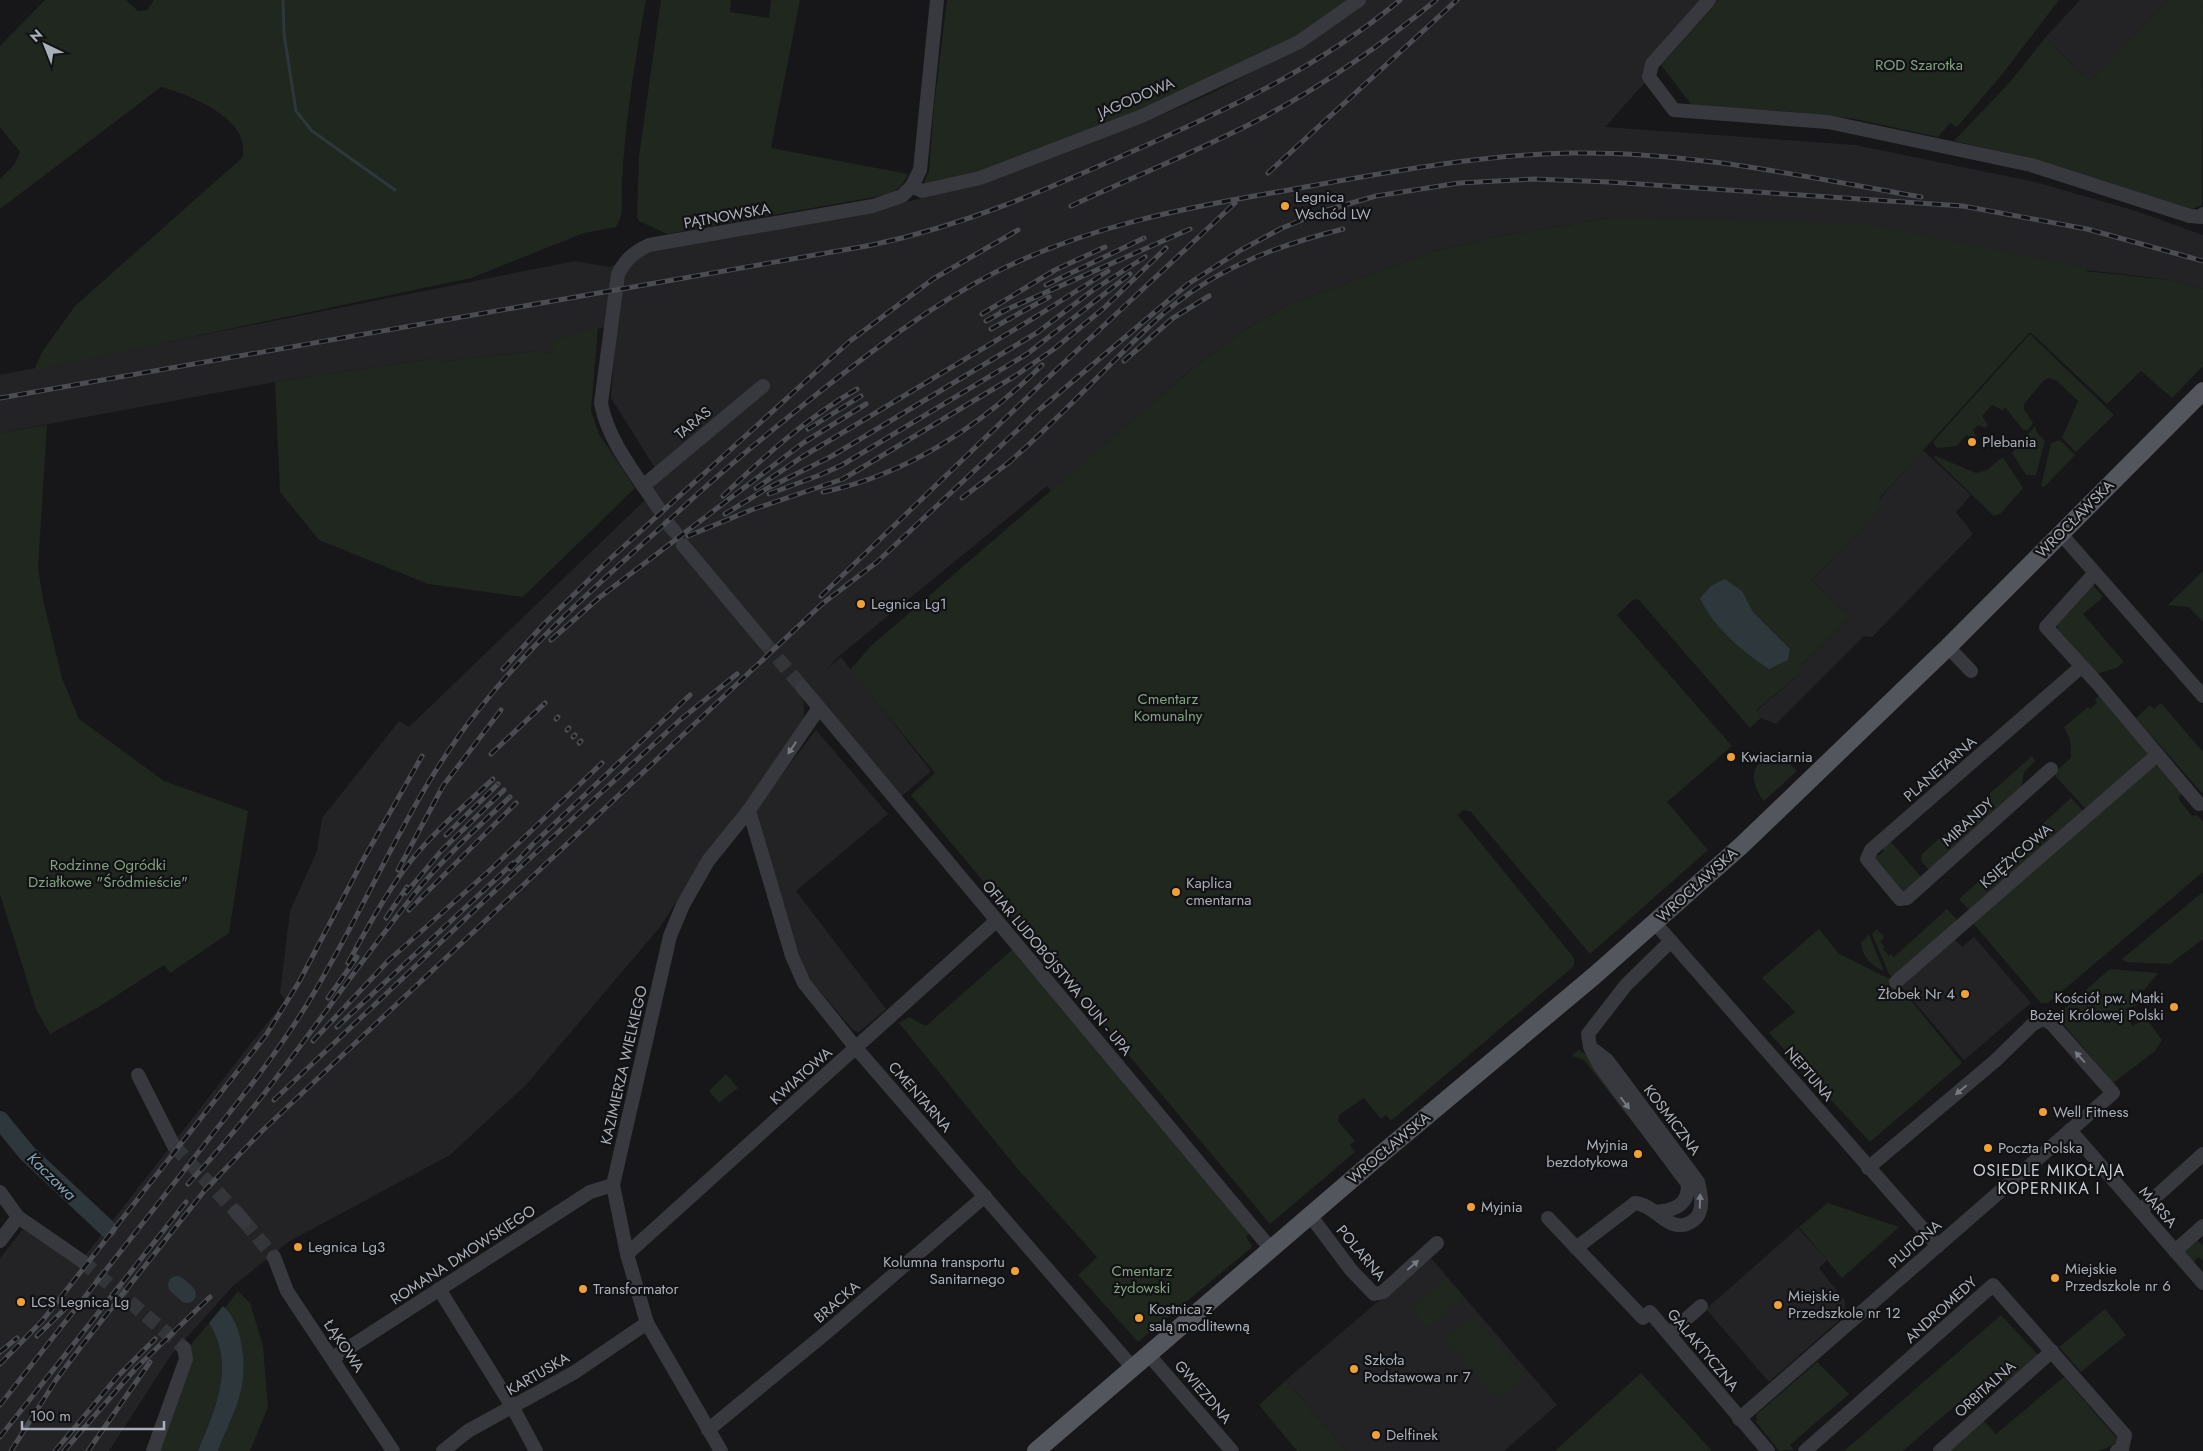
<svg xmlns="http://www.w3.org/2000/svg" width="2203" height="1451" font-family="Jost,sans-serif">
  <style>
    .built { fill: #232326 }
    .green { fill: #1f271f }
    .water { fill: #2d373c }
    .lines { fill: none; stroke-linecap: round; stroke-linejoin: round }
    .stream { stroke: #2d373c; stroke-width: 3 }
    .river { stroke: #2d373c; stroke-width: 18 }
    .minor-tunnel { stroke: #343539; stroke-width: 14; stroke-dasharray: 14 7; stroke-linecap: butt }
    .minor { stroke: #38393e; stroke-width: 14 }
    .major { stroke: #54565d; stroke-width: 18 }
    .rail-casing { stroke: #4b4d53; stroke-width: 5 }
    .rail { stroke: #121214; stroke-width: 3; stroke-dasharray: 9; stroke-linecap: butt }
    .oneway { fill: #767a81 }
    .poi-dot { fill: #efa138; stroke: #121214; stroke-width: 2 }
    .labels { text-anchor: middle; stroke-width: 4.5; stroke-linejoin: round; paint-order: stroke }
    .park-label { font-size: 15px; fill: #81a380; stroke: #121214 }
    .street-label { font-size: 15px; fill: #a9afb8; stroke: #121214 }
    .poi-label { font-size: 15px; fill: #a9afb8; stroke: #121214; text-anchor: start }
    .neighbourhood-label { font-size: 16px; letter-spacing: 1px; fill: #caced4; stroke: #121214 }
    .water-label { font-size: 16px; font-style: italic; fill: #81a0b3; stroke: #121214 }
  </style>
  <rect width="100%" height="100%" fill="#171719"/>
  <!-- built -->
  <g class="built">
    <path d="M1366,0H1719L1605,127L1855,145L2035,182L2136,211L2203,235V289L2170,280L2140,276L1608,218L1501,236L1432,252L1290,304L1252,325L1193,368L1051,491L1047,486L839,656L826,670L841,657L931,771L901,797L807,682L799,693L804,703V716L801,728L793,741L708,853L660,927L526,1085L450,1155L288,1242L233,1286L171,1355L109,1451H0V1258L23,1229L77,1266L285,1000L280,993L290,911L317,851L322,818L399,721L409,727L644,501L655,468L611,398L616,324L555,340L552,354L536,351L440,362L439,358L275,382L0,433V375L575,261L609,267L650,251L855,215L934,195L1041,160L1141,124L1214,92L1274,60Z"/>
    <path d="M2080,0H2169L2090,81L2045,38Z"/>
    <path d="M1923,450L1971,495L1956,512L1973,534L1872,637L1864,636L1776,724L1761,718L1756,711L1802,672L1798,668L1850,617L1812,580L1884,505L1879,500Z"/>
    <path d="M816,730L888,814L796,891L886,1009L859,1032L853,1030L812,982L805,970L791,931L756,808Z"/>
    <path d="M1974,937L2031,1003L1964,1060L1899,984L1953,938L1962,947Z"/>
    <path d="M1798,1228L1827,1260L1819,1268L1845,1301L1844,1316L1769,1382L1706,1309Z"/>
    <path d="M1430,1257L1557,1405L1504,1451H1346L1286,1380Z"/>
  </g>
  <!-- green -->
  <g class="green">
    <path d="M45,0H126L138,11L147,10L154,0H646C635,61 625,121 622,182C621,198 625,214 616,227L584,233L471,278L34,370L42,352L75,306L242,158C253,120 191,95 161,87L0,209V179L14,165L20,152L0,127V46Z"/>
    <path d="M661,0H731L730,12L769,18L771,0H800L771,148L908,174C904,185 897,191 886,195L667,234L639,221L637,217L639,156Z"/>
    <path d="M947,0H1353L1297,38L1188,90L990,169L923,185L929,171L934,106Z"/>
    <path d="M1719,0H2059L2000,77L1957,127L1950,123L1938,137L1855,119L1783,111L1693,107L1661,65Z"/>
    <path d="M2169,0H2203L2202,205L2190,210L2021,156L1954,141L2010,82L2045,38L2090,81Z"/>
    <path d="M1608,218L1864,224L2086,268L2085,271L2170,280L2203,289V366L2172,398L2141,371L2107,404L2030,332L1879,499L1884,505L1812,580L1850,617L1799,667L1802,672L1756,710L1761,718L1750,728L1639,600L1634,599L1617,615L1732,746L1667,802L1708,850L1590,954L1471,812L1463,810L1458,815L1574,958V966L1391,1121L1386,1115L1381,1119L1364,1098L1339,1115L1338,1121L1355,1141L1350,1145L1355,1152L1270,1224L911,795L935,773L850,670L871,646L1193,368L1252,325L1290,304L1432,252L1501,236Z"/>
    <path d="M598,327L591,411L599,434L635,488L523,597L428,584L319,540L280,492L275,382L439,358L440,362L536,351L551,354L555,340Z"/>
    <path d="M2030,334L2114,415L2076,452L2062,438L2078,401L2057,381L2049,378L2044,380L2024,404V409L2033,423L2028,430H2023L2005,407L2002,410L1992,405L1982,416L1988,425L1985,428L1978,425L1973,430L1976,436L1973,439L1966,435L1957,446L1937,448L1933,442Z"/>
    <path d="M47,425L38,568L44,604L62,678L79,719L164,781L248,811L229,933L170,973L164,965L97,1008L50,1034L36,1009L0,894V433Z"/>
    <path d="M2035,426L2037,433L2045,441L2036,475H2026L2012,453Z"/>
    <path d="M2060,440L2075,455L2044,487L2041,486L2051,443Z"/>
    <path d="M1936,456L1976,473L1987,470L2001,458L2004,459L2023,488L2001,513L1994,516L1933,457Z"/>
    <path d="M2203,571V622L2189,607L2168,605Z"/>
    <path d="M2093,585L2103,597L2083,614L2124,662L2116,668L2097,674L2059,633L2056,621Z"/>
    <path d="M2101,693L2148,754L2087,810L2056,777V771L2071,758L2070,740L2064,727L2088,707L2090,709L2097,703L2095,700Z"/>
    <path d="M2161,703L2203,752V794L2136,718L2150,705L2154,709Z"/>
    <path d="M1775,756L1786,760L1797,771L1764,801C1750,784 1748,760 1775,756Z"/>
    <path d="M2032,756L2035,761L2024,772L2021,790L1930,871L1921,861L1922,854Z"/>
    <path d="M2154,765L2163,766L2184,792L2178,798L2192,816L2197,815L2203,822V872L2048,1003H2041L1972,922Z"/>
    <path d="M2071,798L2086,814L1971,912L1959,899Z"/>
    <path d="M1890,841L1922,878L1902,893L1873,856L1875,854L1878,856L1884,851L1882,848Z"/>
    <path d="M2203,892V939L2170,964L2126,962L2122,959Z"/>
    <path d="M1947,909L1958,921L1893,977L1889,974L1872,934L1877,929L1884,937L1880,942L1885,947L1883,949L1889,956L1891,954L1894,957Z"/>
    <path d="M1819,929L1839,954L1896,982L1962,1063L1870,1142L1769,1033L1795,1012L1762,978Z"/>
    <path d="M1869,934L1883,969V971C1869,963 1864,959 1861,943Z"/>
    <path d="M1013,949L1251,1232L1246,1237L1252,1246L1251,1248L1138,1342L1078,1275L1097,1257L1016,1167L899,1023L909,1017L926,1026Z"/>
    <path d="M2110,969L2158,973L2139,996L2142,1003L2126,1009L2132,1026L2146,1018L2162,1040L2155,1051L2113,1083L2060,1020V1013Z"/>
    <path d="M1578,1050L1586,1054L1665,1164L1584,1060L1572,1056Z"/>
    <path d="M726,1074L738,1088L719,1103L709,1091Z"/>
    <path d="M1828,1203L1899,1227L1842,1278L1799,1227Z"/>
    <path d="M2195,1238L2203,1246V1261L2199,1257L2193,1262L2185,1252L2186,1246Z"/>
    <path d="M1446,1278L1463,1298L1428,1328L1411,1307Z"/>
    <path d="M238,1291L250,1303L263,1346L268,1407L250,1451H218C237,1401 260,1358 225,1308Z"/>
    <path d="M2105,1309L2126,1335L2081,1372L2059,1347Z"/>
    <path d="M1473,1315L1525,1376L1497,1399L1445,1339Z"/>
    <path d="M2001,1315L2039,1356L2006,1384L1994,1372L1903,1451H1844Z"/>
    <path d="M209,1323C236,1366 215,1409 198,1451H159L188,1348Z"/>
    <path d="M1817,1362L1849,1394L1790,1445L1794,1450L1779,1451L1756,1422L1757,1414Z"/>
    <path d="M1641,1373L1712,1451H1555Z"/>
    <path d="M2064,1377L2120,1442L2099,1451H1947L1983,1420L1996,1434Z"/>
    <path d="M1286,1380L1346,1451H1297L1259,1405Z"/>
  </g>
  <!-- water -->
  <g class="water">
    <path d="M1725,579L1742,591L1753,612L1790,649L1788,660L1769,669C1744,653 1712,626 1700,598L1711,586Z"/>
    <path d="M223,1306C243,1323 247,1365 241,1390C237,1410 225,1431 218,1451H198C215,1409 236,1366 209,1323Z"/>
  </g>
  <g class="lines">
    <!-- stream -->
    <path class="stream" d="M283,0L284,34L296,111L312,131L395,190"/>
    <!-- river -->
    <g class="river">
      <path d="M0,1120L27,1153L108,1229"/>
      <path d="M177,1285L187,1294"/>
    </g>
    <!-- minor-tunnel -->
    <g class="minor-tunnel">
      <path d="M764,642L802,687"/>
      <path d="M174,1146L236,1212"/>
      <path d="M244,1221L274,1257"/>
      <path d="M82,1261L184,1348"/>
    </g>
    <!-- minor -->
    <g class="minor">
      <path d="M1709,0L1652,64L1649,77L1674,110L1828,122L2031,165L2190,216L2201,217L2203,214"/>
      <path d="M912,186L922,191L980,178L1142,116L1299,42L1359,0"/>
      <path d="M643,486L763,386"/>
      <path d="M659,509C638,477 608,442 601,403L618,274C626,259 634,252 649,245L873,206L902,196L912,186L920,170L937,0"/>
      <path d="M669,525L675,532"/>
      <path d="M2061,534L2203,696"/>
      <path d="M683,545L764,642"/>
      <path d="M2094,574L2046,627L2098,684L2199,804"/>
      <path d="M1948,647L1971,671"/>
      <path d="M802,687L1271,1249"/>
      <path d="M2051,769L1907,898L1900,899L1867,859L1871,850L2082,666"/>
      <path d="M749,810L792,956L804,983L856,1048L1133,1368"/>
      <path d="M1655,923L1938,1246"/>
      <path d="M1896,982L2157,755"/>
      <path d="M138,1075L174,1146"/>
      <path d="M2070,1130L2203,1283"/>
      <path d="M0,1192L18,1217L82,1261"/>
      <path d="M2140,1211L2203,1154"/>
      <path d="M236,1212L244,1221"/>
      <path d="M1655,1212C1673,1211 1689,1206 1688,1184L1600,1066L1590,1047L1588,1034L1626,985L1671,941"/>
      <path d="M1310,1215L1351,1270L1374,1294L1383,1292L1437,1243"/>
      <path d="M1548,1218L1643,1318L1650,1312L1768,1451"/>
      <path d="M0,1241L18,1217"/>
      <path d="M1576,1248L1635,1203C1658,1205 1670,1238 1694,1220C1705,1211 1701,1194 1698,1182L1607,1060L1594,1050"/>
      <path d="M2175,1251L2203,1226"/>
      <path d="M627,1254L996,921"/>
      <path d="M274,1257L287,1291L393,1451"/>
      <path d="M439,1289L513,1408L536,1451"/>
      <path d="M1669,1334L1701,1306"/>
      <path d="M1148,1354L1232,1451"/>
      <path d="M333,1358L590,1192L613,1185"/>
      <path d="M1739,1419L2113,1093L2052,1024L2043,1019L2033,1024L1995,1061L1868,1168"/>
      <path d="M708,1430L827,1332L985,1196"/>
      <path d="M153,1451L186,1359L184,1348"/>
      <path d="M443,1451L468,1431L575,1372L647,1323"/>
      <path d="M721,1451L647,1323L627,1254L613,1185L670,936L683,905L708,861L749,810L819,708"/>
      <path d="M1805,1451L1993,1285L2125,1435L2122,1449L2117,1451"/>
      <path d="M1940,1451L2052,1351"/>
    </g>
    <!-- major -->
    <path class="major" d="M1036,1451L1385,1151L1594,976L1742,845L1948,647L2203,391"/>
    <defs>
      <g id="rail">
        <path d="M1268,173L1457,0"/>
        <path d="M1071,206C1135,176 1201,150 1264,117C1325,84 1383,44 1436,0"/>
        <path d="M1046,285L1144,238"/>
        <path d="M1001,312L1190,229"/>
        <path d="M982,314L1055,270L1105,247"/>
        <path d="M986,321L1006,310"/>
        <path d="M991,329L1049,297"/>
        <path d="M1124,361L1173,318L1209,296"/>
        <path d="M0,398L872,245C966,225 1043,191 1131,152C1226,110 1320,67 1400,0"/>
        <path d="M808,429L861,396"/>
        <path d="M1008,463C1049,428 1086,388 1125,350C1141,334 1157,318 1175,304C1224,265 1283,244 1343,229"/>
        <path d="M756,488L802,457L1037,316L1108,271"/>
        <path d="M823,492C907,475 982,425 1042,365"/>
        <path d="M769,494L820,475L842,465L1027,354L1130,274"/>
        <path d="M723,496C766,455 805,419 857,389"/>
        <path d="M962,498L1012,460"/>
        <path d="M725,514L766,489L832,456L1038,332L1093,290L1145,257"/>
        <path d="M688,536L751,510L843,479L1015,376L1054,349L1104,308L1166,248"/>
        <path d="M821,596L1038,387L1235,203"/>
        <path d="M551,640L600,597L803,443L866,404"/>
        <path d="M503,669L544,624L611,558L850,341L933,279L1018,230"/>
        <path d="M556,719L558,717"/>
        <path d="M567,730L569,728"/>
        <path d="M573,737L575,735"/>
        <path d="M579,743L581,741"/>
        <path d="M491,754L545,703"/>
        <path d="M446,835L498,784"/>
        <path d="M510,869L533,844L690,695"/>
        <path d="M398,870L443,786L501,710"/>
        <path d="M406,893L441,851L504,790"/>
        <path d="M409,910L516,803"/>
        <path d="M386,918L407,887"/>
        <path d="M348,963C366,930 384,897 406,867C431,834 463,807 493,779"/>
        <path d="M328,998L357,957"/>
        <path d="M337,1027L513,863"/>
        <path d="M313,1041L389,960L489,871L602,763"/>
        <path d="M274,1100L516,871L680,720L737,674"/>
        <path d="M188,1184C271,1095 336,992 412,897C441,860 476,829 510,797"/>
        <path d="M37,1336L73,1301"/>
        <path d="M0,1352L17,1338"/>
        <path d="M0,1364L43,1320L266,1035L299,982L363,860L422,756"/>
        <path d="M0,1405L248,1089C278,1050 305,1011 328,968C378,881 416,787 480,708C538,635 610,574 679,511C725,468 773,429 822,390C877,347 932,305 994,273C1085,227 1183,208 1283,191C1379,174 1474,155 1571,153C1690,151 1806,177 1921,197"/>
        <path d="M0,1437L186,1202"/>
        <path d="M11,1451L56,1380L80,1348L205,1190L263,1130L822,604L877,562L1040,409L1188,284L1241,250L1282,228L1327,210L1376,196L1459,183L1534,179L1609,182L1963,206L2087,229L2203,261"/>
        <path d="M55,1451L117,1377L155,1339"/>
        <path d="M64,1451L136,1368L210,1297"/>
        <path d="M88,1451L150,1362"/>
      </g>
    </defs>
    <!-- rail casing -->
    <use href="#rail" class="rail-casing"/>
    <!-- rail -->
    <use href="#rail" class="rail"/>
  </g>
  <!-- one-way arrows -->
  <defs><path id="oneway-solid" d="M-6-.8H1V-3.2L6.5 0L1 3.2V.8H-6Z" transform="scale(1.25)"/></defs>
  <g class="oneway">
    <use href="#oneway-solid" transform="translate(792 748) rotate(124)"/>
    <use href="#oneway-solid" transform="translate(2080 1057) rotate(-132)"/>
    <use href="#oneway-solid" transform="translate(1961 1090) rotate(140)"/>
    <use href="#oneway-solid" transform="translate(1625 1103) rotate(53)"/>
    <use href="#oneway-solid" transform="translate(1700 1201) rotate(-88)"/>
    <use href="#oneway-solid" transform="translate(1413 1265) rotate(-41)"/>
  </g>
  <!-- markers -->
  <g class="poi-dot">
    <circle cx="1285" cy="206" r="5"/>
    <circle cx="1972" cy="442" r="5"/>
    <circle cx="861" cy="604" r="5"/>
    <circle cx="1731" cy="757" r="5"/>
    <circle cx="1176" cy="892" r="5"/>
    <circle cx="1965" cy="994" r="5"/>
    <circle cx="2174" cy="1007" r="5"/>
    <circle cx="2043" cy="1112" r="5"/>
    <circle cx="1988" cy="1148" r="5"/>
    <circle cx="1638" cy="1154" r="5"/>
    <circle cx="1471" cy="1207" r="5"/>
    <circle cx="298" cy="1247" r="5"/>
    <circle cx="1015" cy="1271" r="5"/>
    <circle cx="2055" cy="1278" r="5"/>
    <circle cx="583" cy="1289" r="5"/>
    <circle cx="21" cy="1302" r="5"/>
    <circle cx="1778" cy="1305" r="5"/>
    <circle cx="1139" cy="1318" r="5"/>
    <circle cx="1354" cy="1369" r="5"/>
    <circle cx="1376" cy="1435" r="5"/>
  </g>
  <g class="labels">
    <!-- park labels -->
    <g class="park-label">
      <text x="1919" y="70">ROD Szarotka</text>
      <text x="1168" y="704">Cmentarz<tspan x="1168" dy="17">Komunalny</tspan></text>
      <text x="108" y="870">Rodzinne Ogródki<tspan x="108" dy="17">Działkowe "Śródmieście"</tspan></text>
      <text x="1142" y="1276">Cmentarz<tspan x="1142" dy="17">żydowski</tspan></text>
    </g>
    <!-- street labels -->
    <g class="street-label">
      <text transform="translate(1136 98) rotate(-23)" y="5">JAGODOWA</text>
      <text transform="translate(727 216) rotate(-10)" y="5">PĄTNOWSKA</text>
      <text transform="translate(693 423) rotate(-40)" y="5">TARAS</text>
      <text transform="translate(2075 519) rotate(-45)" y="5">WROCŁAWSKA</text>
      <text transform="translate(1940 769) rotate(-41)" y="5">PLANETARNA</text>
      <text transform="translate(1968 822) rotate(-42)" y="5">MIRANDY</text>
      <text transform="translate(2016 856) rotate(-41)" y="5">KSIĘŻYCOWA</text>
      <text transform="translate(1697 885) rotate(-42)" y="5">WROCŁAWSKA</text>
      <text transform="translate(1057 968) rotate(50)" y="5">OFIAR LUDOBÓJSTWA OUN - UPA</text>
      <text transform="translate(624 1065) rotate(-77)" y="5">KAZIMIERZA WIELKIEGO</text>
      <text transform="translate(1809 1074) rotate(49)" y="5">NEPTUNA</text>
      <text transform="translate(801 1076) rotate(-42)" y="5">KWIATOWA</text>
      <text transform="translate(920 1097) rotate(49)" y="5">CMENTARNA</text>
      <text transform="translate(1672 1120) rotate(53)" y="5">KOSMICZNA</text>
      <text transform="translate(1389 1148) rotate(-40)" y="5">WROCŁAWSKA</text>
      <text transform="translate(2158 1207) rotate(49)" y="5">MARSA</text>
      <text transform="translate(1915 1244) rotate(-41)" y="5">PLUTONA</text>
      <text transform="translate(1361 1253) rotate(50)" y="5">POLARNA</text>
      <text transform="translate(463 1255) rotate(-33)" y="5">ROMANA DMOWSKIEGO</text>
      <text transform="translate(837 1302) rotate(-41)" y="5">BRACKA</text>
      <text transform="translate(1941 1310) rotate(-42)" y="5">ANDROMEDY</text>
      <text transform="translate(344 1346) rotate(56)" y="5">ŁĄKOWA</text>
      <text transform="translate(1703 1350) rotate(50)" y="5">GALAKTYCZNA</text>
      <text transform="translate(538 1374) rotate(-30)" y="5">KARTUSKA</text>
      <text transform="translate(1985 1389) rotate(-42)" y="5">ORBITALNA</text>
      <text transform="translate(1203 1392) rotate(49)" y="5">GWIEZDNA</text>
    </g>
    <!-- poi labels -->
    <g class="poi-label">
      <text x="1295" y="202">Legnica<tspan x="1295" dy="17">Wschód LW</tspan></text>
      <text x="1982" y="447">Plebania</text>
      <text x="871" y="609">Legnica Lg1</text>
      <text x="1741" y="762">Kwiaciarnia</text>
      <text x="1186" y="888">Kaplica<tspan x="1186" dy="17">cmentarna</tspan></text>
      <text x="1955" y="999" text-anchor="end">Żłobek Nr 4</text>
      <text x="2164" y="1003" text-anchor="end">Kościół pw. Matki<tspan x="2164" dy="17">Bożej Królowej Polski</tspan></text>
      <text x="2053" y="1117">Well Fitness</text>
      <text x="1628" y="1150" text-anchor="end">Myjnia<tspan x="1628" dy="17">bezdotykowa</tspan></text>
      <text x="1998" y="1153">Poczta Polska</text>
      <text x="1481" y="1212">Myjnia</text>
      <text x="308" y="1252">Legnica Lg3</text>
      <text x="1005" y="1267" text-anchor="end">Kolumna transportu<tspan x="1005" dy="17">Sanitarnego</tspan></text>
      <text x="2065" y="1274">Miejskie<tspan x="2065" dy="17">Przedszkole nr 6</tspan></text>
      <text x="593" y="1294">Transformator</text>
      <text x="1788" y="1301">Miejskie<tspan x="1788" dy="17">Przedszkole nr 12</tspan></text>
      <text x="31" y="1307">LCS Legnica Lg</text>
      <text x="1149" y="1314">Kostnica z<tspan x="1149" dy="17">salą modlitewną</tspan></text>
      <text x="1364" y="1365">Szkoła<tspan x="1364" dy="17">Podstawowa nr 7</tspan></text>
      <text x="1386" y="1440">Delfinek</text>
    </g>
    <!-- neighbourhood labels -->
    <g class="neighbourhood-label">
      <text x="2049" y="1176">OSIEDLE MIKOŁAJA<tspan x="2049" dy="18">KOPERNIKA I</tspan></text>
    </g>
    <!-- water labels -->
    <g class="water-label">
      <text transform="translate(52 1176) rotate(44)" y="6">Kaczawa</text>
    </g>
  </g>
  <!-- north arrow -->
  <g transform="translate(45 45) rotate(317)" stroke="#121214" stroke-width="4" paint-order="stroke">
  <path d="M0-4L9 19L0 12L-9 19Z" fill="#a9afb8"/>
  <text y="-8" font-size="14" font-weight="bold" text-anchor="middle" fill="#a9afb8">N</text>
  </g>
  <!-- scale -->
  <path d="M22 1421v8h142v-8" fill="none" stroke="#a9afb8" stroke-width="2.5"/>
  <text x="30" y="1421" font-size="15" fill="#a9afb8" stroke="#121214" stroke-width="4" paint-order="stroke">100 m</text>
</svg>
